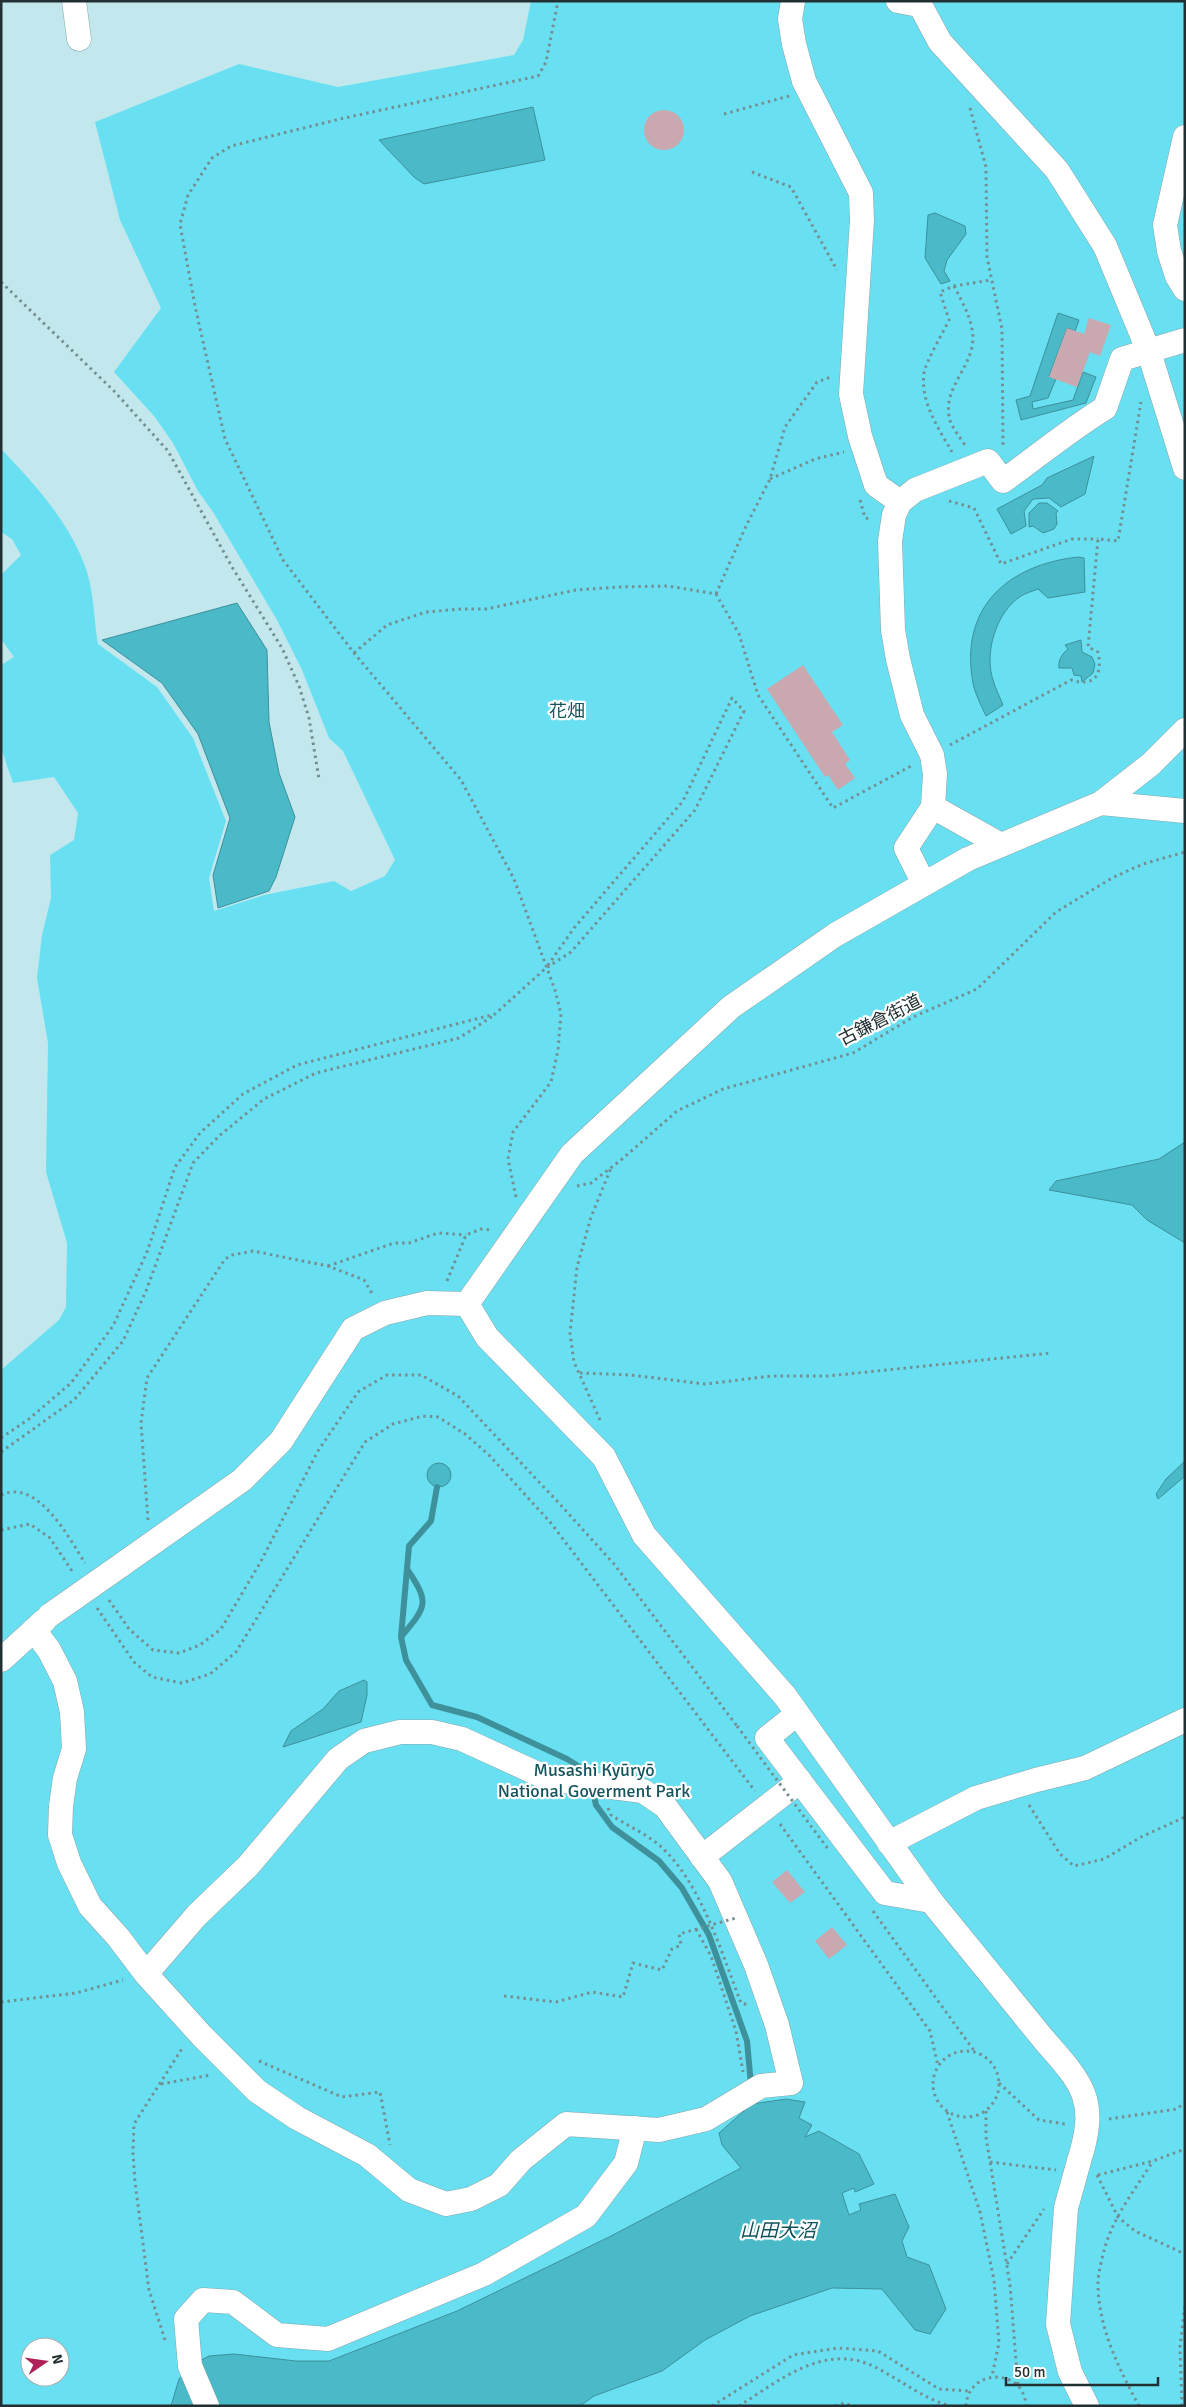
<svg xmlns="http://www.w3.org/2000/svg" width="1186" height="2407" font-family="Signika,'Noto Sans JP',sans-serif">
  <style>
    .green { fill: #69e0f1; fill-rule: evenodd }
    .water { fill: #4ab9c8; stroke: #3e909b }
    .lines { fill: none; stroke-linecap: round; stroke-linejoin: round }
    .stream { stroke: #3e909b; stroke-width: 6 }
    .building { fill: #c9a8af }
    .minor-casing { stroke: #82a7ac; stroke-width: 25 }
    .path { stroke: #748f93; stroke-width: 3; stroke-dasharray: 2.5 4; stroke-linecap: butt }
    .minor { stroke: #fff; stroke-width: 24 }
    .minor-bridge-casing { stroke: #82a7ac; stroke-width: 25; stroke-linecap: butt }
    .path-bridge { stroke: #748f93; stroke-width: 3; stroke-dasharray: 2.5 4; stroke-linecap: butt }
    .minor-bridge { stroke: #fff; stroke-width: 24 }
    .labels { text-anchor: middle; stroke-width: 4.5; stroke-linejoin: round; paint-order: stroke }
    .park-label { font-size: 18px; fill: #15545d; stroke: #fff }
    .street-label { font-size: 18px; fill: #223033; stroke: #fff }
    .water-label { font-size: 19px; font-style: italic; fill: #105159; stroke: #fff }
  </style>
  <rect width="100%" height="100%" fill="#c2e8ee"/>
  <!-- green -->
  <path class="green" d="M531,1H1185V2406H1V1370L59,1320L66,1307L67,1243L46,1172L48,1043L37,978L42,935L51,898L50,855L74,840L78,813L54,777L13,783L1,748V665L14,657L1,639V575L21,555L12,539L1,532V449C35,484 72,525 87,572C94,594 94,621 98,644L157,687L193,738L226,821L209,878L214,911L264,895L334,881L351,891L385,876L395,860L343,751L329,738L302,670L277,620L213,512L198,491L173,443L154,416L114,372L161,308L120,220L95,122L239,64L338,87L514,55L523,40ZM30,2347H60V2377H30Z"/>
  <!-- water -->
  <g class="water">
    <path d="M533,107L545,160L424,184L414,177L379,140Z"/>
    <path d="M935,213L965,226L966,234L947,260L944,271L950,281L941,284L925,258L928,215Z"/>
    <path d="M1058,313L1079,320L1075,331L1067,328L1049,376L1056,379L1048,398L1032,402L1033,409L1073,400L1083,372L1096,377L1086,403L1021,420L1016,400L1030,396Z"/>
    <path d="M1094,456L1085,494L1061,507L1049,498L1033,499L1024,511L1026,526L1011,534L997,509L1042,485L1047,478Z"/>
    <path d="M1039,503H1047L1058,511L1056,513L1057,524L1054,529L1043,533L1033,526L1029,527V513Z"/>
    <path d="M1078,557L1084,558L1085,592L1048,598L1038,589C1033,591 1026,593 1021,596C996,612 984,653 993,680C995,688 1000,697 1003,705L986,716C981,705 975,694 973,683C959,608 1007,565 1078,557Z"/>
    <path d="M237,603L267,650L269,722L279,773L295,817L276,877L269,891L218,908L213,875L230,818L198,734L162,683L102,640Z"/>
    <path d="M1081,640L1082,652L1092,657L1095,664L1093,673L1082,682L1081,676L1074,675L1072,668H1059C1058,660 1062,654 1068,649L1065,645Z"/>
    <path d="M1185,1142V1243L1147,1220L1132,1205L1049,1190L1056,1181L1159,1159Z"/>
    <path d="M1185,1461V1476L1158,1499L1156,1494L1166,1479Z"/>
    <circle cx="439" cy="1475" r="12"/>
    <path d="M364,1680L367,1682V1695L361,1722L283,1747L291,1731L323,1709L339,1691Z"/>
    <path d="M786,2099L805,2102L799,2118L812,2125L805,2137L819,2131L859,2154L874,2184L855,2192L854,2188L842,2193L849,2215L861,2210L859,2204L895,2194L909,2227L902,2241L907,2257L929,2265L946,2309L930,2334L915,2330L882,2289L832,2288L750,2316L705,2340L662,2371L594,2396L580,2406H171L179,2379L190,2366L209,2356L234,2354L296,2361H329L457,2311L609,2237L741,2168L722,2145L719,2133L752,2104Z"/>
  </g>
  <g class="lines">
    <!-- stream -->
    <g class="stream">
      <path d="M437,1487L431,1521L409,1546L401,1637L406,1660L432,1705L477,1717L567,1759L586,1771L588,1778"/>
      <path d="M401,1637C427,1606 430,1603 407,1569"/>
      <path d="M594,1796L596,1805L612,1827L659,1861L682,1888L709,1935L747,2041L751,2085"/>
    </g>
  </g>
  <!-- building -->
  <g class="building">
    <circle cx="664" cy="130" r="20"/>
    <path d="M1089,318L1111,325L1100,356L1090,352L1077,387L1049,377L1067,328L1084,334Z"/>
    <path d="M803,665L843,725L832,732L850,760L845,764L855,778L838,790L828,775L825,777L767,689Z"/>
    <path d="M787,1870L805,1892L790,1903L772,1882Z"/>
    <path d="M832,1927L847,1945L829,1959L815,1941Z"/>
  </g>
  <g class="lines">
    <defs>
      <g id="minor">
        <path d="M74,1L79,39"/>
        <path d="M793,1L790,19L794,44L804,81L861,193L862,220L851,394L860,436L876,485L900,502"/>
        <path d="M898,1L919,5"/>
        <path d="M918,1L940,42L1057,170L1105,246L1149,352L1185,468"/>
        <path d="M1185,137L1165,225L1169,251L1177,276L1185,289"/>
        <path d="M1101,803L1185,811"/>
        <path d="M933,807L1001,845"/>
        <path d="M924,884L906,848L933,807L935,774L932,755L912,715L898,659L893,630L890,541L894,515L900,502L915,490L988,461L1003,481C1037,457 1069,430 1105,408L1122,359L1185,340"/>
        <path d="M467,1304L487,1337L604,1457L644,1535L785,1696L931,1901L1045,2041"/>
        <path d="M467,1304L572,1154L731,1007L835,935L968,859L1101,803L1151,764L1185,730"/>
        <path d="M120,1566L242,1480L281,1441L353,1329L385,1313L427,1303L467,1304"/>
        <path d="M34,1630L49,1650L65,1681L72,1712L74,1749L65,1778L61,1806L60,1835L69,1863L90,1906L118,1937L146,1974L202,2036L257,2091L297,2118L367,2155L409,2190L446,2204L471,2199L499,2185L521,2160L566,2124L659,2130L706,2119L761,2086L791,2083L777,2025L756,1965L720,1881L665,1806L643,1791L549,1779L462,1739L432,1732H400L364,1741L338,1759L248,1866L197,1915L146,1974"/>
        <path d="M1,1660L45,1620"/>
        <path d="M797,1714L767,1738L885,1893L931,1901"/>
        <path d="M889,1843L976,1798L1036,1780L1085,1768L1185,1720"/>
        <path d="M702,1857L800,1781"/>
        <path d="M1079,2161L1066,2208L1058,2324L1070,2372L1087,2406"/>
        <path d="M207,2406L190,2366L186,2319L203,2300L233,2302L277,2335L328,2339L484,2274L586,2216L626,2163L635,2128"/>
      </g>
    </defs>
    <!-- minor casing -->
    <use href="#minor" class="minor-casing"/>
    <!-- path -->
    <g class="path">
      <path d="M970,108L986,167L987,257L1002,329L1003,445"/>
      <path d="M724,114L789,96"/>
      <path d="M752,172L791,187L837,270"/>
      <path d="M1,282L115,392L168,451L232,567L282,648L299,686L309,718L319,779"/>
      <path d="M954,286C962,302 972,318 973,337C973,367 944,386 949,416C950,426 961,438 966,447"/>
      <path d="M952,452C939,429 920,402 924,373C926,361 943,333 949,320L940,292L954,286L991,280"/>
      <path d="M770,479L815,459L844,452"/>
      <path d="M860,500L865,518L872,519"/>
      <path d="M949,501L974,508L1001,564L1072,539H1098"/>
      <path d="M716,594L746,526L770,479L785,427L817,382L831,377"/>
      <path d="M354,653L387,625L426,612L461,609H486L576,590L619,587L668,586L716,594L739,634L758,695L833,808L913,765"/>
      <path d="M950,745L1071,680C1094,687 1103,676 1098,652L1088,647L1098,539L1118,541L1141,402"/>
      <path d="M577,1186L591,1183L621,1160L677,1111L723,1089L853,1053L913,1017L977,989L1056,912L1112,878L1143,864L1185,852"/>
      <path d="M516,1197L508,1159L513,1132L551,1082L558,1050L561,1014L555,990L514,879L461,780L354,653L283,560L225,439L195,306L180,224L188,195L212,158L231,146L340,119L538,76L546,62L558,1"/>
      <path d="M328,1266L394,1243H409L438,1233L466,1235"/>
      <path d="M447,1281L466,1235L481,1229L491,1230"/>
      <path d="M580,1373L631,1375L705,1384L772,1376H828L1051,1353"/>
      <path d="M600,1420L574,1362L570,1333L577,1267L591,1217L611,1168"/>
      <path d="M1,1438L29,1419L71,1383L113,1326L147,1252L175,1167L200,1133L243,1094L297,1065L495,1014L546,968L571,952L695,810L744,711L732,698L683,801L574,928L546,968"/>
      <path d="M1,1452L74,1400L123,1341L146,1291L193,1163L219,1136L264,1099L316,1073L459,1038L493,1016"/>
      <path d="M1,1495C38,1478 69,1538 85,1563"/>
      <path d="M148,1520L141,1423L147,1378L225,1259L232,1255L253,1251L328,1266L364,1280L373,1295"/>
      <path d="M1,1530L30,1524L50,1538L74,1574"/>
      <path d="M109,1600L129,1629L153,1650L179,1653L200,1645L221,1629L260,1563L318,1451L358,1392L387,1375H421L458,1396L557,1501L614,1564L737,1726"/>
      <path d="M97,1608L134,1662L152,1677L182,1683L210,1674L236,1652L365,1442L393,1424L423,1416L438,1417L465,1434L489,1455L550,1522L755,1791"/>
      <path d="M1029,1805L1060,1854L1074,1866L1104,1859L1141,1837L1185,1817"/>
      <path d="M608,1808L611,1815C626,1825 645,1833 659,1845C700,1880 722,1954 741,2003L748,2005"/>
      <path d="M780,1824L930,2031L938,2066"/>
      <path d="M873,1911L975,2052"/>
      <path d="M696,1929L711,1956L736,2031L743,2072"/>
      <path d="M1,2002L76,1993L123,1980"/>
      <circle cx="966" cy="2084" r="33"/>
      <path d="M259,2061L342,2097L380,2092L390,2145"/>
      <path d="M999,2083L1039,2120L1065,2124"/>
      <path d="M161,2084L211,2075"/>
      <path d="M986,2111V2137L1010,2285L1018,2386"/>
      <path d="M947,2112L980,2212L994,2280L999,2343L992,2376"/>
      <path d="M1109,2119L1177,2109L1185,2102"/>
      <path d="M990,2162L1056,2170"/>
      <path d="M1097,2175L1118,2217L1135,2231L1185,2254"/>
      <path d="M1098,2175L1153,2161L1185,2149"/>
      <path d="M1007,2264L1044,2209"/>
      <path d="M165,2340L149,2290L135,2182L133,2153L134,2124L183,2047"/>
      <path d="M712,2406L793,2355L838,2348L878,2351L939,2389L969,2391"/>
      <path d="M739,2406C780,2380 825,2342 875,2367C901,2380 922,2398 950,2406"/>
      <path d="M835,2406L844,2403L853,2406"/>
      <path d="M966,2406C968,2368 1024,2367 1026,2406"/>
      <path d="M1139,2406C1119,2369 1098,2327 1098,2284C1098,2273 1102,2258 1105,2247C1114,2216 1136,2188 1153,2161"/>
      <path d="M1182,2406L1180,2347L1185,2305"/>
    </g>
    <!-- minor -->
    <use href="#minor" class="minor"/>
    <defs>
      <g id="minor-bridge">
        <path d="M50,1615L120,1566"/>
        <path d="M1045,2041C1084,2085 1098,2101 1079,2161"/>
      </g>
    </defs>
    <!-- minor-bridge casing -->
    <use href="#minor-bridge" class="minor-bridge-casing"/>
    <!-- path-bridge -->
    <g class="path-bridge">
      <path d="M737,1726L828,1849"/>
      <path d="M504,1996L556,2002L592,1992L623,1997L633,1963L662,1970L672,1949L681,1945L679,1934L736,1918"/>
    </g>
    <!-- minor-bridge -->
    <use href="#minor-bridge" class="minor-bridge"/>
  </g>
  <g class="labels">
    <!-- park labels -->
    <g class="park-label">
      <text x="567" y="717">花畑</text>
      <text x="594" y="1776">Musashi Kyūryō<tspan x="594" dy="21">National Goverment Park</tspan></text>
    </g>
    <!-- street labels -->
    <g class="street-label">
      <text transform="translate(880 1020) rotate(-27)" y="6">古鎌倉街道</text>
    </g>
    <!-- water labels -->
    <g class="water-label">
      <text x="778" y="2237">山田大沼</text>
    </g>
  </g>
  <!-- border -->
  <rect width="1186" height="2407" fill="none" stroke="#223033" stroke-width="5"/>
  <!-- north arrow -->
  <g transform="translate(45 2362) rotate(77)"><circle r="24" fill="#ffffff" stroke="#a7acad"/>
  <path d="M0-4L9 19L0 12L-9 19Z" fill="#af2158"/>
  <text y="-8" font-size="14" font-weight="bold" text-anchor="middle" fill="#223033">N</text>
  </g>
  <!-- scale -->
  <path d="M1006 2377v8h152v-8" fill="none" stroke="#223033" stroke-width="2.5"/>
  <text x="1014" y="2377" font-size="15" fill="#223033" stroke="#ffffff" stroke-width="4" paint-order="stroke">50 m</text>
</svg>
